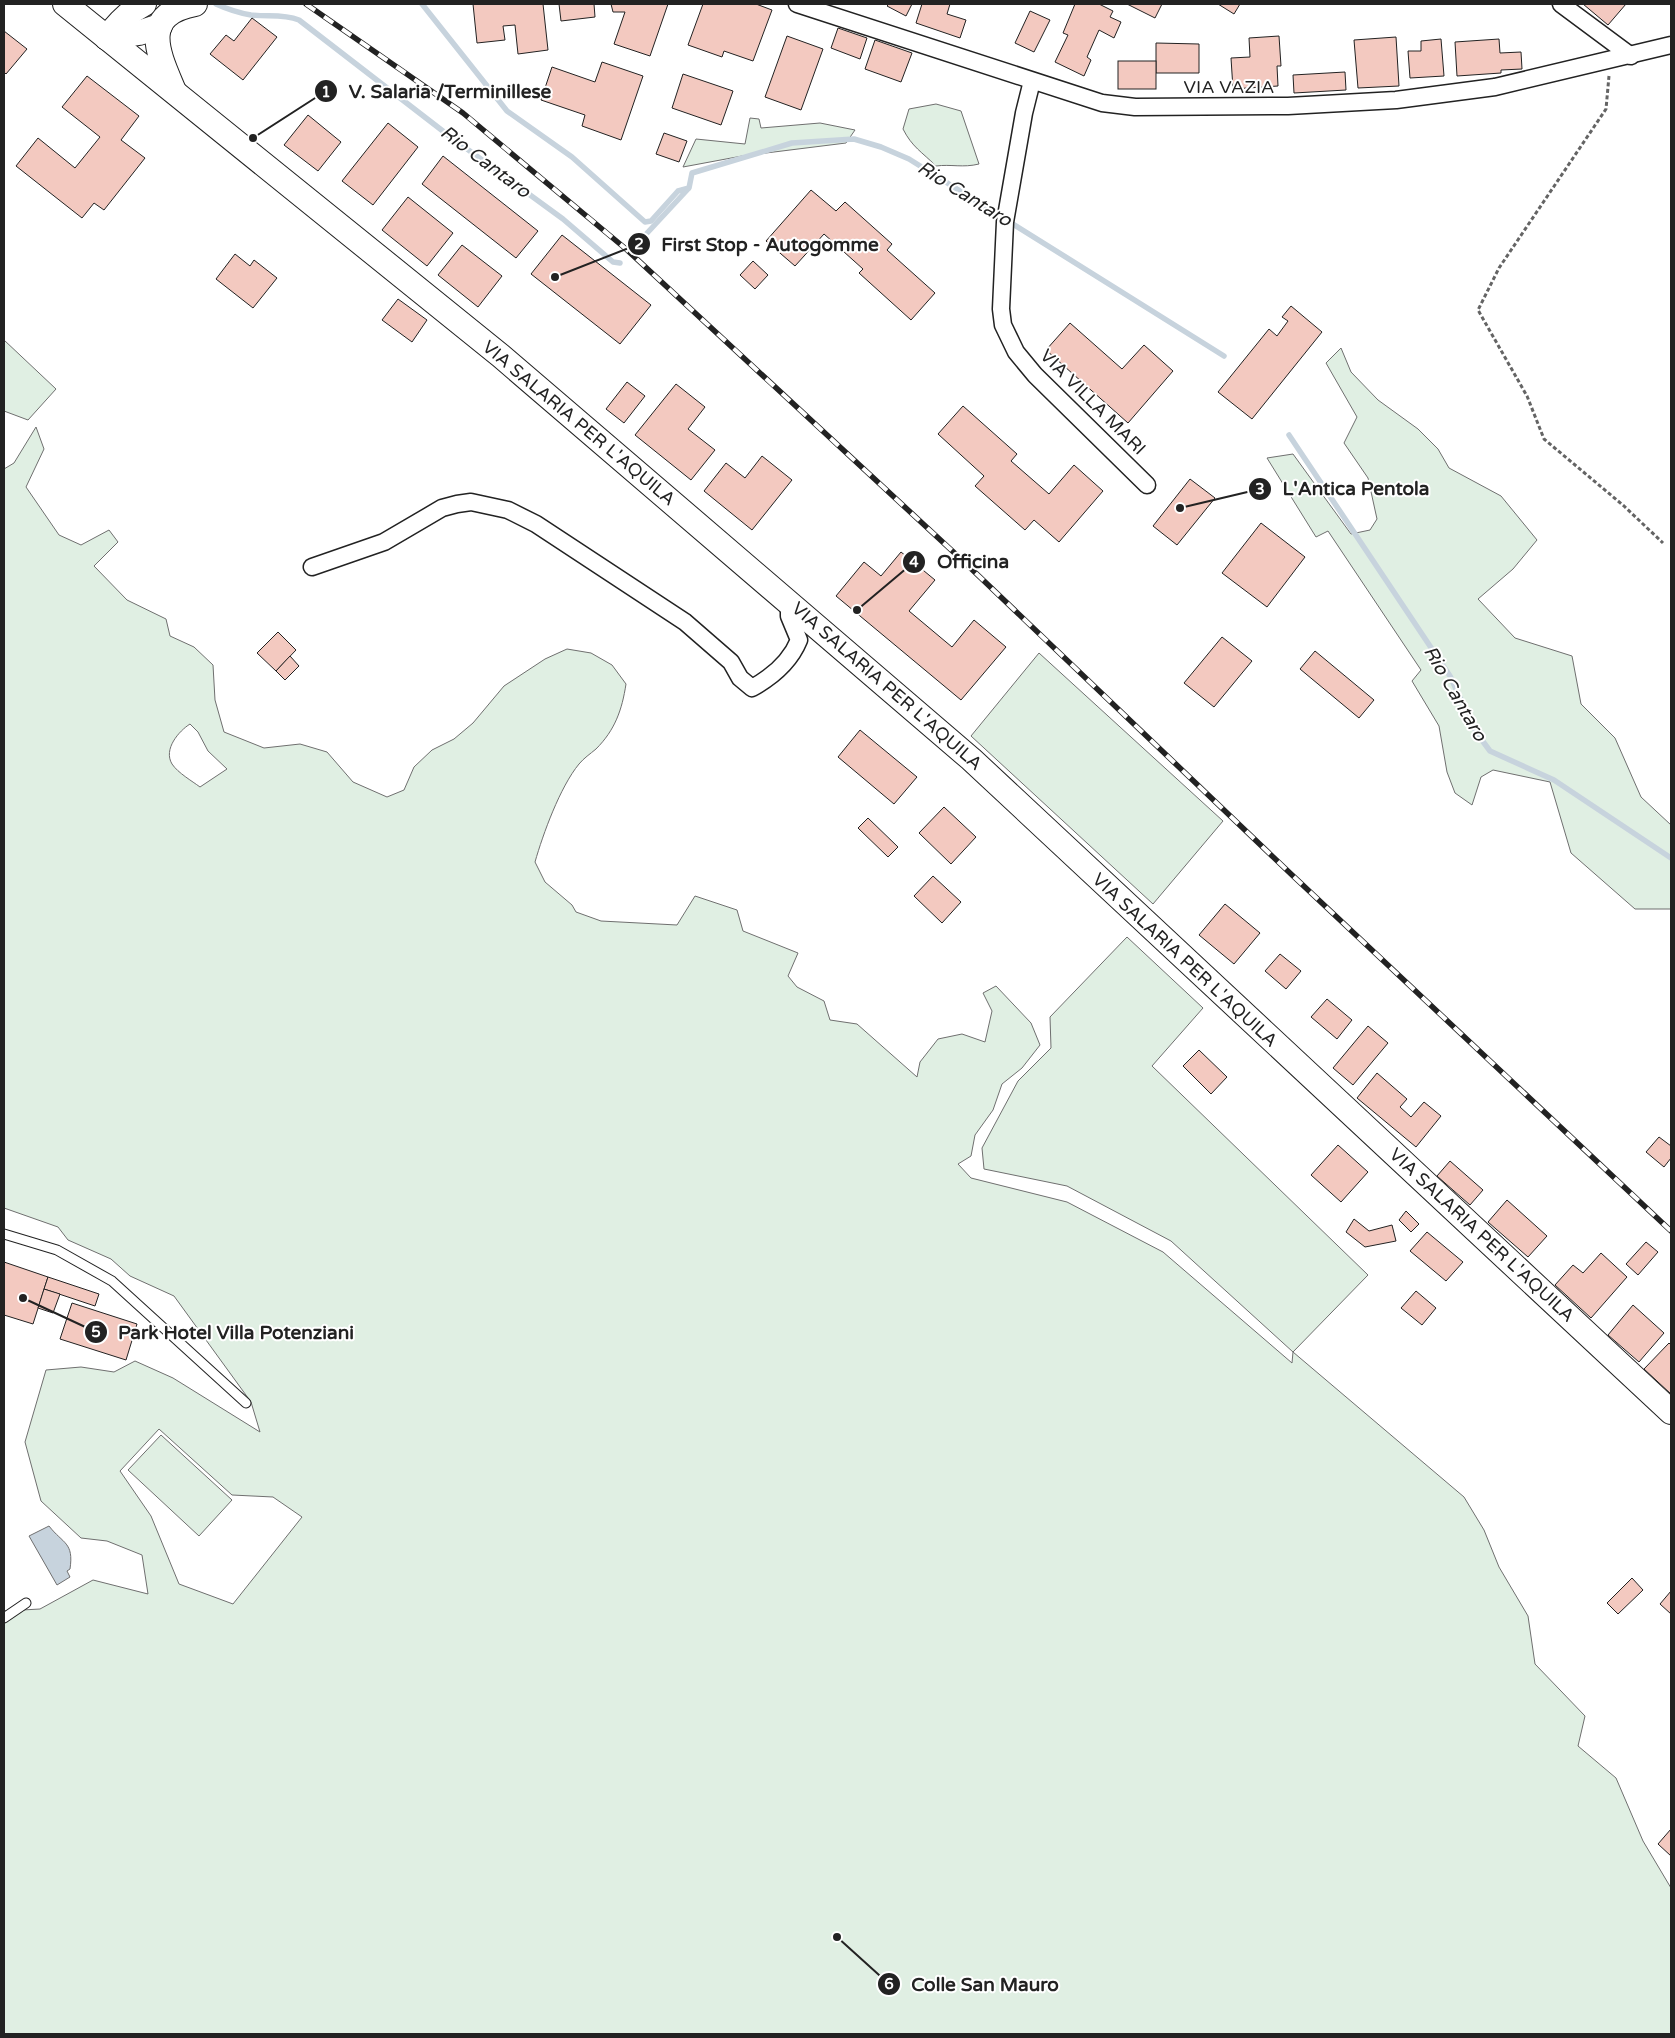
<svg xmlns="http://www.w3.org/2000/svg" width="1675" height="2038" font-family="'Varela Round',sans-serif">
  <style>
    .green { fill: #e0efe3; stroke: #6f6f6f; fill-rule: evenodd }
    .water { fill: #c7d3dd; stroke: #6f6f6f }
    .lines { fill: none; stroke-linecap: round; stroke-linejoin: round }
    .stream { stroke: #c7d3dd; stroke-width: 5.5 }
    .building { fill: #f3c9c0; stroke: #222 }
    .service-casing { stroke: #222; stroke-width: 11 }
    .minor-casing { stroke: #222; stroke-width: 19 }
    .secondary-casing { stroke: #222; stroke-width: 26 }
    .path { stroke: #646464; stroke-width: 3; stroke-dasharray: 4 2.5; stroke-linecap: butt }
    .service { stroke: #fff; stroke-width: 9 }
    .minor { stroke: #fff; stroke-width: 16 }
    .secondary { stroke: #fff; stroke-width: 24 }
    .rail-casing { stroke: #222; stroke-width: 5.5 }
    .rail { stroke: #fff; stroke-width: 4; stroke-dasharray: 11; stroke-linecap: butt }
    .labels { text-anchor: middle; stroke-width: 4; stroke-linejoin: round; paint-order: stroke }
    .street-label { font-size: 18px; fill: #222; stroke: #fff }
    .water-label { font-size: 19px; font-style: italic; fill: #222; stroke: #fff }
    .leader { fill: none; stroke: #222; stroke-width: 2 }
    .callout-dot { fill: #222; stroke: #fff; stroke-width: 2 }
    .mark-label { font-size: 15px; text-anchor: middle; font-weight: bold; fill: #fff }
    .callout-label { font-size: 19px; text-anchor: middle; font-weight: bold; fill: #222; stroke: #fff; stroke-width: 4; stroke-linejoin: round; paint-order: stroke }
  </style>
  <rect width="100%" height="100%" fill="#fff"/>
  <!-- green -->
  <g class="green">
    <path d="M936,104L961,111L979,164C963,168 951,164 936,166C922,152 912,147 903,129L909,109Z"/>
    <path d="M750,118L759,119L761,128L820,123L855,130L846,143L742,156L683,167L696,139L745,144Z"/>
    <path d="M4,340L56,389L28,420L4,411Z"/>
    <path d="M1341,348L1351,372L1378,400L1418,429L1438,449L1449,468L1501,496L1537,540L1513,569L1478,599L1515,638L1572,656L1581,704L1615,738L1641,797L1671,825V909H1635L1571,853L1550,782L1493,770L1481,777L1472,805L1455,793L1447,772L1439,726L1412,681L1421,670L1328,531L1316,537L1267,458L1293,454L1351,534L1370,530L1377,519L1368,478L1344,443L1357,417L1326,363Z"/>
    <path d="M36,427L44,449L26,487L59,535L81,545L109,530L118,542L94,566L127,600L166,619L170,636L194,647L213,665L215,700L224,732L264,748L300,744L327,752L353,782L387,797L404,790L414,767L432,750L454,739L473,723L504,686L545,659L567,649L591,653L612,665L626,684C622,710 615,730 596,749C590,754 584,758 579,764C560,787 543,834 535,862L545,882L572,905L576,912L601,921L677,925L695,896L737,910L743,931L798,953L788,976L797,987L824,1001L830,1020L857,1024L917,1077L920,1062L938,1039L962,1034L985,1042L992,1011L983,993L996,986L1031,1023L1040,1045L1022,1068L1002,1084L993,1110L975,1135L971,1156L958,1164L971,1178L1067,1202L1163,1252L1292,1363L1293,1352L1171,1241L1067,1186L984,1169L982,1148L1018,1081L1051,1048L1050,1017L1127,937L1203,1008L1152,1066L1368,1275L1293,1352L1464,1497L1484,1530L1499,1567L1528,1616L1535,1664L1585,1716L1578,1746L1616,1778L1643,1841L1671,1888V2034H4V1611L40,1609L93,1580L148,1594L142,1555L107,1541L81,1538L41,1501L25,1442L46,1370L81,1367L114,1372L135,1361L173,1378L260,1432L251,1402L174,1296L130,1276L111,1259L68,1240L58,1227L4,1208V469L14,463ZM190,724L198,732L208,751L227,769L200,787C192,781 178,773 172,764C163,749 179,731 190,724ZM159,1429L232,1495L273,1497L302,1517L233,1604L179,1584L151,1516L120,1471Z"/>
    <path d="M1039,653L1223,821L1153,904L971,736Z"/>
    <path d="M161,1435L232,1500L199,1536L128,1470Z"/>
  </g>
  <!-- water -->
  <path class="water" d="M49,1526C63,1544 74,1542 70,1569L67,1571L70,1577L57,1585L29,1536Z"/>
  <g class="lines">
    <!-- stream -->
    <g class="stream">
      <path d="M216,4C227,9 239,13 251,15C268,17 283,14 299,20L448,135L563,219L613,262L620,263"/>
      <path d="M422,4L507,111L572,157L645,222L651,221L678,191L689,188L692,173L792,143L854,139L881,147L909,159L1224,356"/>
      <path d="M636,245L688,189"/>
      <path d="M1289,435L1450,676L1476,732L1490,751L1554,780L1671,858"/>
    </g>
  </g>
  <!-- building -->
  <g class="building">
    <path d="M473,4H543L548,50L518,54L515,25L503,26L505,40L477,43Z"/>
    <path d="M559,4H594L595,17L561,21Z"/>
    <path d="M611,4H668L650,56L614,44L625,12H613Z"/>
    <path d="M703,4H756L772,10L753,61L724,51L722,57L688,45Z"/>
    <path d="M889,4H912L906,16L887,6Z"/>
    <path d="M922,4H950L947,14L966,20L960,38L916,23Z"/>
    <path d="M1075,4H1099L1113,11L1110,17L1121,22L1114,38L1099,30L1087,57L1091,60L1084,76L1055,62L1068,35L1063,33Z"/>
    <path d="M1127,4H1162L1155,18Z"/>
    <path d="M1218,4H1240L1234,14Z"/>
    <path d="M1583,4H1626L1608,25Z"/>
    <path d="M1030,11L1050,20L1034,52L1015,43Z"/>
    <path d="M252,18L277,37L243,80L210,54L226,35L234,41Z"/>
    <path d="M838,28L867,38L860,59L831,48Z"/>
    <path d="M4,31L27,49L6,74L4,72Z"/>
    <path d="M787,36L823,49L801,110L765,97Z"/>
    <path d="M1279,36L1281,66H1277L1278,86L1233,89L1231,58L1250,57L1249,38Z"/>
    <path d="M1396,37L1399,86L1358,88L1354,40Z"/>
    <path d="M1441,39L1444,76L1410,78L1408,51H1421V41Z"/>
    <path d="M1499,39L1500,53L1521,52L1522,69L1501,70V73L1457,76L1455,42Z"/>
    <path d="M875,40L912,53L901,82L865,69Z"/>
    <path d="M1156,43L1199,44V73H1156Z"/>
    <rect x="1118" y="61" width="38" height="28"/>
    <path d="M602,62L643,76L621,140L582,126L585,115L541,100L552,67L595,82Z"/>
    <path d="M1345,72L1346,90L1294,93L1293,75Z"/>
    <path d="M683,74L733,91L721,125L672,108Z"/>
    <path d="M87,76L139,116L121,140L145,158L104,210L94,203L82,218L16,166L38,138L75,168L100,137L62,107Z"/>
    <path d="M308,115L341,142L318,171L284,145Z"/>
    <path d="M388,123L418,147L373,205L342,181Z"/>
    <path d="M664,133L687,141L679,162L656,154Z"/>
    <path d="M443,156L538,231L516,258L422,184Z"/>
    <path d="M811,190L836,211L845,202L892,244L887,250L935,293L911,320L859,273L863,269L824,234L795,266L766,241Z"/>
    <path d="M408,197L453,233L427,266L382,230Z"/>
    <path d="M562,235L651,305L620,344L531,274Z"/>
    <path d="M462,245L502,276L478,307L438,275Z"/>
    <path d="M235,254L250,266L254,260L277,278L253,308L216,279Z"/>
    <path d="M753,261L768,275L755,289L740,275Z"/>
    <path d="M398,299L427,320L412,342L382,320Z"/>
    <path d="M1291,306L1322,332L1252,419L1218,392L1269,329L1277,336L1288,321L1282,317Z"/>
    <path d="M1070,323L1122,369L1144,345L1173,371L1128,423L1046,350Z"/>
    <path d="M627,382L645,396L624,423L606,409Z"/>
    <path d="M676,384L705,407L688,429L715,450L691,480L635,435Z"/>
    <path d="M963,406L1017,454L1011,461L1049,494L1074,465L1103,491L1059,542L1034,520L1025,530L975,486L984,476L938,434Z"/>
    <path d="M762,456L792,480L752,530L704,491L726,463L745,478Z"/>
    <path d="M1190,479L1215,498L1177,545L1153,526Z"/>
    <path d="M1261,523L1305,557L1267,607L1222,573Z"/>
    <path d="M901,552L935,580L909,611L952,647L974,620L1006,647L961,700L836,596L864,562L881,576Z"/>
    <path d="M278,632L296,650L276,671L257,653Z"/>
    <path d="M1222,637L1252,661L1214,707L1184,683Z"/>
    <path d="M1315,651L1374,700L1359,718L1300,669Z"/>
    <path d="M290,656L299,666L285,680L276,671Z"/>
    <path d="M860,730L917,777L894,804L838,757Z"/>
    <path d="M944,807L976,837L951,864L919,833Z"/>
    <path d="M868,818L898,847L888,857L858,828Z"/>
    <path d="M933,876L961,902L942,923L914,896Z"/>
    <path d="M1225,904L1260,933L1234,964L1199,935Z"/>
    <path d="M1280,954L1301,971L1286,989L1265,971Z"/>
    <path d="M1327,999L1352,1020L1337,1039L1311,1017Z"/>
    <path d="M1368,1026L1388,1043L1353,1085L1333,1068Z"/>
    <path d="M1199,1050L1227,1077L1211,1094L1183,1066Z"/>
    <path d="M1377,1073L1407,1099L1400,1107L1411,1117L1424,1102L1441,1116L1416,1147L1357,1098Z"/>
    <path d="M1659,1137L1671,1146V1158L1664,1167L1646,1152Z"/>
    <path d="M1338,1145L1368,1172L1341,1202L1311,1175Z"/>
    <path d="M1450,1161L1483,1190L1470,1205L1437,1176Z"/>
    <path d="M1507,1200L1547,1236L1528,1257L1488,1222Z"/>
    <path d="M1406,1211L1419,1224L1411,1232L1399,1220Z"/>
    <path d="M1354,1219L1369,1231L1392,1225L1396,1241L1365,1247L1346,1232Z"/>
    <path d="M1427,1232L1463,1262L1446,1281L1410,1251Z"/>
    <path d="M1646,1242L1658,1252L1638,1275L1626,1264Z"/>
    <path d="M1601,1253L1627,1277L1591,1318L1555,1285L1573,1265L1583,1273Z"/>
    <path d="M4,1262L48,1277L33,1324L4,1315Z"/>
    <path d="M48,1277L99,1294L95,1306L44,1289Z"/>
    <path d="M44,1289L60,1294L53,1313L38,1308Z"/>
    <path d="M1416,1291L1436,1308L1422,1325L1401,1308Z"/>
    <path d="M72,1303L137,1324L126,1360L60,1339Z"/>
    <path d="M1633,1305L1664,1333L1639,1362L1608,1335Z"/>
    <path d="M1669,1343L1671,1345V1394L1644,1369Z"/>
    <path d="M1632,1578L1643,1590L1618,1614L1607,1603Z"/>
    <path d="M1671,1591V1614L1660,1604Z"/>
    <path d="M1671,1829V1856L1658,1844Z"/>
  </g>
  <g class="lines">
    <defs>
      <g id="service">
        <path d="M4,1234L57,1250L112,1281L246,1403"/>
        <path d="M4,1618L26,1603"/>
      </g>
      <g id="minor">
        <path d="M797,4L1102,103L1135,107L1288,106L1396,100L1495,87L1671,45"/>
        <path d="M1561,4L1631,56"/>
        <path d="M1032,81L1024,113L1005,222L1001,309L1003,325L1016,352L1035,375L1147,485"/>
        <path d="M312,567L384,542L442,508L457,504L471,502L508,510L536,524L685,622L731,662L740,678L752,688C772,677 790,662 799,640L789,616V600"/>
      </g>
      <g id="secondary">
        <path d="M65,4L501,356L971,759L1671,1412"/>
        <path d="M107,38L139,33L160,26"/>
        <path d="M107,38C117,24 128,12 144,4"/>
        <path d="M174,91C159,55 138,15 195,4"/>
      </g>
    </defs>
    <!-- service casing -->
    <use href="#service" class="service-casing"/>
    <!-- minor casing -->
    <use href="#minor" class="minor-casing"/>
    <!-- secondary casing -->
    <use href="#secondary" class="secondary-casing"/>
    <!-- path -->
    <path class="path" d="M1609,76L1606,109L1499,268L1478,310L1527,396L1544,439L1624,506L1663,543"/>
    <!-- service -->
    <use href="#service" class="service"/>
    <!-- minor -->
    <use href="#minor" class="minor"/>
    <!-- secondary -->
    <use href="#secondary" class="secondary"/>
    <defs>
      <path id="rail" d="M306,4L463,113L626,249L961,559L1291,874L1671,1231"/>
    </defs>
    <!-- rail casing -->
    <use href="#rail" class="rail-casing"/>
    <!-- rail -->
    <use href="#rail" class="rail"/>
  </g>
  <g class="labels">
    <!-- street labels -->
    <g class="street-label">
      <text x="1229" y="93">VIA VAZIA</text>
      <text transform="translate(1093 402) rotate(45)" y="6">VIA VILLA MARI</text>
      <text transform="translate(579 423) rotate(40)" y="6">VIA SALARIA PER L'AQUILA</text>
      <text transform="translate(887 686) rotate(41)" y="6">VIA SALARIA PER L'AQUILA</text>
      <text transform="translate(1185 960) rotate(43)" y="6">VIA SALARIA PER L'AQUILA</text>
      <text transform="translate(1482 1235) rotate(43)" y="6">VIA SALARIA PER L'AQUILA</text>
    </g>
    <!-- water labels -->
    <g class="water-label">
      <text transform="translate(486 161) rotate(37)" y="7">Rio Cantaro</text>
      <text transform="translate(965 193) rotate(32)" y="7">Rio Cantaro</text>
      <text transform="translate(1456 693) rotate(60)" y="7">Rio Cantaro</text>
    </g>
  </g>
  <!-- callouts -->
  <path class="leader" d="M253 138L326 91M555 277L639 244M1180 508L1260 489M857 610L914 562M23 1298L96 1332M837 1937L889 1984"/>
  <g class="callout-dot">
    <circle cx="253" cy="138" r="5"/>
    <circle cx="555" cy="277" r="5"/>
    <circle cx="1180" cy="508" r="5"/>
    <circle cx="857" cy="610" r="5"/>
    <circle cx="23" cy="1298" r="5"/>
    <circle cx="837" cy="1937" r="5"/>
    <circle cx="326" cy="91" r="12"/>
    <circle cx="639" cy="244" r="12"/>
    <circle cx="1260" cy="489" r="12"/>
    <circle cx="914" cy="562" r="12"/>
    <circle cx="96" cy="1332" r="12"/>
    <circle cx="889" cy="1984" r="12"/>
  </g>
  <g class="mark-label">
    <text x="326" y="97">1</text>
    <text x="639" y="249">2</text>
    <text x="1260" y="494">3</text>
    <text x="914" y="567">4</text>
    <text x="96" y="1337">5</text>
    <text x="889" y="1989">6</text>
  </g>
  <g class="callout-label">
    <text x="450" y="98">V. Salaria /Terminillese</text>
    <text x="770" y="251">First Stop - Autogomme</text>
    <text x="1356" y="495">L'Antica Pentola</text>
    <text x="973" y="568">Officina</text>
    <text x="236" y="1339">Park Hotel Villa Potenziani</text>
    <text x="985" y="1991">Colle San Mauro</text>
  </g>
  <!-- border -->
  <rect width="1675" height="2038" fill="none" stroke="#222222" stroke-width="10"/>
</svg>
